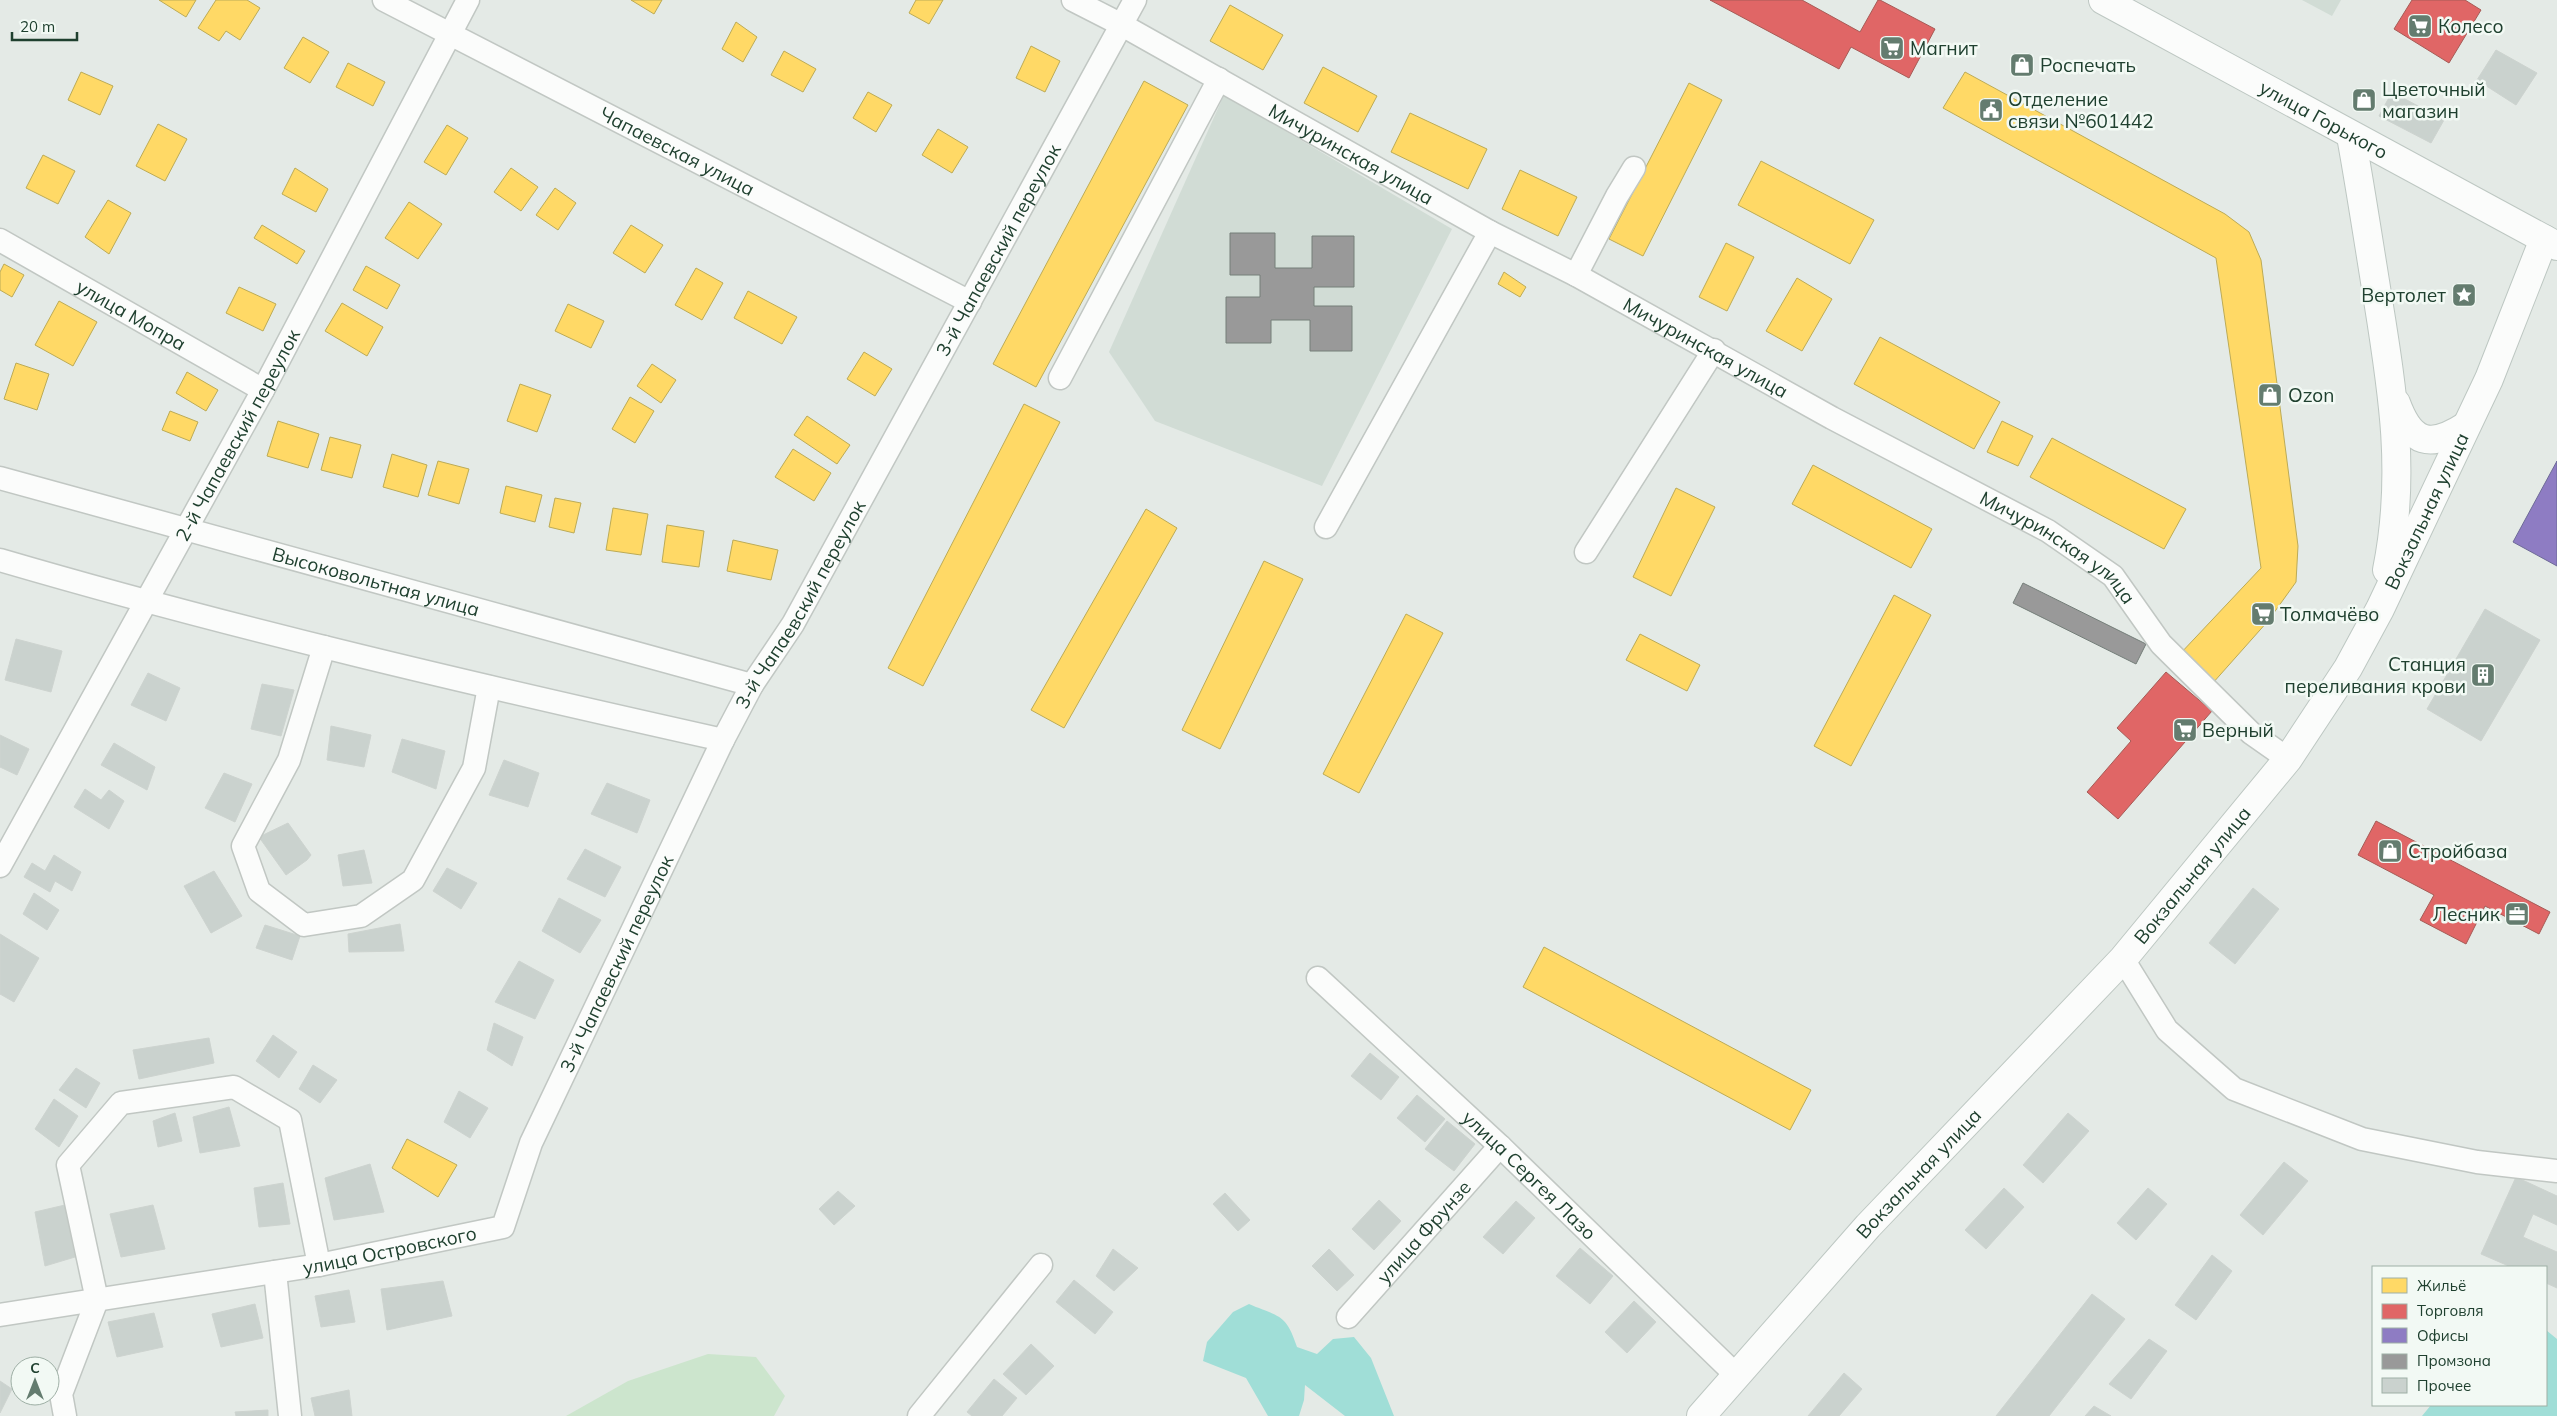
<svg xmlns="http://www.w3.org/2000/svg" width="2557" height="1416" font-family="Mulish,sans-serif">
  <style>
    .built { fill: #d1dcd5 }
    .green { fill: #cce5cd }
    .water { fill: #a0ded7 }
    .homes { fill: #ffd966; stroke: #bcab56 }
    .shops { fill: #e06666; stroke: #a65b56 }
    .offices { fill: #8e7cc3; stroke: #6d6a97 }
    .industry { fill: #999; stroke: #747e79 }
    .building { fill: #cad2ce; stroke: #cdd3cf }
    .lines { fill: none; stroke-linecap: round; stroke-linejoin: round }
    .minor-casing { stroke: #c1c7c3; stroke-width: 25 }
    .secondary-casing { stroke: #bdc7c2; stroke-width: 30 }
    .minor { stroke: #fbfcfb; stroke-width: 22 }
    .secondary { stroke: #fbfcfb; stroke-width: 28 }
    .labels { text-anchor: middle; stroke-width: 5; stroke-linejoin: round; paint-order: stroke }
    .poi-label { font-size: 19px; fill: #1f402f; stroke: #f2f9f4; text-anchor: start }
    .street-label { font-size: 19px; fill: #1f402f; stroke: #f2f9f4 }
  </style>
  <rect width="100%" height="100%" fill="#e4eae6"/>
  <!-- built -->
  <g class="built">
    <path d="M2302,0H2341L2332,16Z"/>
    <path d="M1224,95L1452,229L1322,486L1155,421L1109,352Z"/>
  </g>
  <!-- green -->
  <path class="green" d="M708,1354L756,1357L785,1396L774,1416H566L628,1381Z"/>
  <!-- water -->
  <g class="water">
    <path d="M1249,1304C1279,1317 1286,1313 1297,1347L1317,1354L1333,1339L1354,1337L1371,1358L1394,1416H1345L1305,1385L1304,1400L1299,1416H1268L1246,1378L1203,1361L1207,1342L1233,1312Z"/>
    <path d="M2546,1330L2557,1339V1416H2422L2431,1405H2546Z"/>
  </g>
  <!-- homes -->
  <g class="homes">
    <path d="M159,0H196L186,17Z"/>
    <path d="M216,0H247L260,8L240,40L226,31L219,41L198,28Z"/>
    <path d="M631,0H662L654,14Z"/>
    <path d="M916,0H943L929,24L909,13Z"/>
    <path d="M1230,5L1283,35L1263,70L1210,41Z"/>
    <path d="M736,22L757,37L743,62L722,49Z"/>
    <path d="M303,37L329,52L310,83L284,68Z"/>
    <path d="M1031,46L1060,61L1045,92L1016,78Z"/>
    <path d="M784,51L816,69L803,92L771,75Z"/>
    <path d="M348,63L385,82L373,106L336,87Z"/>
    <path d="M1323,67L1377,96L1358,132L1304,103Z"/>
    <path d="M81,72L113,86L100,115L68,100Z"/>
    <path d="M1965,72L2225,214L2249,232L2261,260L2298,546L2296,582L2268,621L2212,684L2179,655L2261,568L2216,258L1943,108Z"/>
    <path d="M1144,81L1188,105L1036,387L993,364Z"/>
    <path d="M1689,83L1722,100L1643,256L1609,239Z"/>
    <path d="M868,92L892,105L876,132L853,118Z"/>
    <path d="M1410,113L1487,149L1468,189L1391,152Z"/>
    <path d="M158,124L187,139L165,181L136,166Z"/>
    <path d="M447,125L468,138L446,175L424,162Z"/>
    <path d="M938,129L968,147L952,173L922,155Z"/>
    <path d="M43,155L75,171L58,204L26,188Z"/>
    <path d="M1761,161L1874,220L1850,264L1738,205Z"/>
    <path d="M295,168L328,189L316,212L282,194Z"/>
    <path d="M511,168L538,187L521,211L494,192Z"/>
    <path d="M1520,170L1577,197L1558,236L1502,209Z"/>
    <path d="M555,188L576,203L558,230L536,215Z"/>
    <path d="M108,200L131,213L109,254L85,237Z"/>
    <path d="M409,202L442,224L418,259L385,238Z"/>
    <path d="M262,225L305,251L297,264L254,238Z"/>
    <path d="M631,225L663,245L645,273L613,253Z"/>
    <path d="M1726,243L1754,257L1727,311L1699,297Z"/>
    <path d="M4,264L24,275L12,297L0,290V272Z"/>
    <path d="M366,266L400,285L387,309L353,290Z"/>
    <path d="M696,268L723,283L702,320L675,305Z"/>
    <path d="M1504,272L1526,287L1520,297L1498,284Z"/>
    <path d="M1797,278L1832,299L1802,351L1766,331Z"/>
    <path d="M239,287L276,304L263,331L226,313Z"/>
    <path d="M748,291L797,317L782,344L734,318Z"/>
    <path d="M59,301L97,322L73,366L35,345Z"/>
    <path d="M342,303L383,327L367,356L325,331Z"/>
    <path d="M568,304L604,321L591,348L555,331Z"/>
    <path d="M1880,337L2000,402L1974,449L1854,384Z"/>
    <path d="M864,352L892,369L875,396L847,379Z"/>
    <path d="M16,363L49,374L37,410L4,399Z"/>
    <path d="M652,364L676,380L661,403L637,386Z"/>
    <path d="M187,372L218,390L206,411L176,393Z"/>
    <path d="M520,384L551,395L537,432L507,421Z"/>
    <path d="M630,397L654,411L635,443L612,429Z"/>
    <path d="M1024,404L1060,422L923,686L888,668Z"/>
    <path d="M170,411L198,422L190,441L162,430Z"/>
    <path d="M807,416L850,445L837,464L794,435Z"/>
    <path d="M278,421L319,434L308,468L267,456Z"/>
    <path d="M2002,421L2033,436L2018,466L1987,452Z"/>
    <path d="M330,437L361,445L352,478L321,470Z"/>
    <path d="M2052,438L2186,509L2164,549L2030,477Z"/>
    <path d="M793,449L831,473L814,501L775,477Z"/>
    <path d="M392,454L427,465L418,497L383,487Z"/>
    <path d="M438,461L469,469L459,504L428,495Z"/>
    <path d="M1813,465L1932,529L1911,568L1792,504Z"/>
    <path d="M506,486L542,495L535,522L500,513Z"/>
    <path d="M1676,488L1715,507L1671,596L1633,577Z"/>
    <path d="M555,498L581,503L574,533L549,527Z"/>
    <path d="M613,508L648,514L641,555L606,550Z"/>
    <path d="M1146,509L1177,528L1064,728L1031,710Z"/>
    <path d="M667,525L704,531L699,567L662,562Z"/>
    <path d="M733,540L778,550L771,580L727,571Z"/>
    <path d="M1264,561L1303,579L1220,749L1182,730Z"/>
    <path d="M1894,595L1931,615L1851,766L1814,746Z"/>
    <path d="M1406,614L1443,633L1359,793L1323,774Z"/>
    <path d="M1640,634L1700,665L1687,691L1626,660Z"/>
    <path d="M1544,947L1811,1090L1790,1130L1523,987Z"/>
    <path d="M407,1139L457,1165L438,1197L392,1168Z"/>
  </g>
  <!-- shops -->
  <g class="shops">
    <path d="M1710,0H1802L1860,32L1878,0H1880L1935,29L1909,78L1851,47L1839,69Z"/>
    <path d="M2412,0H2465L2481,10L2449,63L2394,29Z"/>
    <path d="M2166,672L2212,711L2118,819L2087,792L2131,741L2117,728Z"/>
    <path d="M2376,821L2550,912L2539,934L2485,906L2466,944L2420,920L2434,895L2358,855Z"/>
  </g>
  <!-- offices -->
  <path class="offices" d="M2557,461V566L2513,542Z"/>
  <!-- industry -->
  <g class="industry">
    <path d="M1230,233H1275V268H1312V236H1354V287H1314V306H1352V351H1310V320H1271V343H1226V297H1260V275H1230Z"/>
    <path d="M2023,583L2146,644L2136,664L2013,603Z"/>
  </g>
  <!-- building -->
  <g class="building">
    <path d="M2496,50L2537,73L2516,105L2477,80Z"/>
    <path d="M2392,92L2444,120L2431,143L2379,116Z"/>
    <path d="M2485,609L2540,640L2481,741L2427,709Z"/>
    <path d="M16,639L62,651L51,692L5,680Z"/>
    <path d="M148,673L180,688L166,721L131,705Z"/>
    <path d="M262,684L294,690L281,736L251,729Z"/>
    <path d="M331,726L371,735L364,767L327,760Z"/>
    <path d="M0,735L29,749L17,775L0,767Z"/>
    <path d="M402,739L445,751L436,789L392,772Z"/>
    <path d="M114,743L155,767L147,790L101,765Z"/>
    <path d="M504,760L539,773L528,807L489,795Z"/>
    <path d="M224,773L252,784L235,822L205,808Z"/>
    <path d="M607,783L650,800L637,833L591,814Z"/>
    <path d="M85,789L101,800L109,790L124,801L109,829L74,807Z"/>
    <path d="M288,823L311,855L307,860L286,875L259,837Z"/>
    <path d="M585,849L621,867L605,897L567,879Z"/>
    <path d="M364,850L372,883L343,886L338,855Z"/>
    <path d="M54,855L81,872L72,891L55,881L50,892L24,877L32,863L45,871Z"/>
    <path d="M447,868L477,883L461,909L433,891Z"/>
    <path d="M214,871L242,916L211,933L184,886Z"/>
    <path d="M2253,888L2279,909L2235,964L2209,943Z"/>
    <path d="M34,893L59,910L47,930L23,914Z"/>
    <path d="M559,898L601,920L580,953L542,931Z"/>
    <path d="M400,924L404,951L349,952L348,934Z"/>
    <path d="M265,925L300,936L292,960L256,948Z"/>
    <path d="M0,934L39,958L14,1002L0,994Z"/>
    <path d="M519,961L554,980L535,1019L495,1002Z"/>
    <path d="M494,1023L523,1037L512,1066L487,1050Z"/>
    <path d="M273,1035L297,1052L279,1078L256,1061Z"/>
    <path d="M209,1038L214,1063L139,1079L133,1050Z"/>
    <path d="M1370,1053L1399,1077L1381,1100L1351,1076Z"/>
    <path d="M313,1065L337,1080L320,1103L299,1089Z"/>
    <path d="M76,1068L100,1083L86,1108L59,1090Z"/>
    <path d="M459,1091L488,1108L470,1138L444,1122Z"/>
    <path d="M1417,1095L1445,1119L1425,1142L1397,1118Z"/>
    <path d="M54,1099L78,1116L59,1147L35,1129Z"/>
    <path d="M229,1107L240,1146L200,1153L193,1117Z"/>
    <path d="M175,1113L182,1141L158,1147L153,1121Z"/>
    <path d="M2068,1113L2089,1131L2043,1183L2023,1165Z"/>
    <path d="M1447,1121L1475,1144L1454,1171L1425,1149Z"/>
    <path d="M2284,1162L2308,1181L2263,1235L2240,1215Z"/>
    <path d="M370,1164L384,1212L334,1220L325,1178Z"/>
    <path d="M2516,1177L2557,1196V1225L2533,1214L2523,1237L2557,1252V1288L2546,1283V1267H2511L2481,1254Z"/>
    <path d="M283,1183L290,1224L259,1227L254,1188Z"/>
    <path d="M2004,1188L2024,1207L1986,1249L1965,1230Z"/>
    <path d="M2148,1188L2167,1204L2136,1240L2117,1223Z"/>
    <path d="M838,1191L855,1206L834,1225L819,1209Z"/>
    <path d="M1225,1193L1250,1220L1238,1231L1213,1204Z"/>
    <path d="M1379,1200L1401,1221L1374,1250L1352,1229Z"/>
    <path d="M1516,1201L1535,1218L1503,1254L1483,1237Z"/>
    <path d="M65,1205L75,1257L45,1266L35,1212Z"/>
    <path d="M153,1205L165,1249L121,1257L110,1214Z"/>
    <path d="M1580,1248L1613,1276L1590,1304L1556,1276Z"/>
    <path d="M1113,1249L1138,1268L1114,1291L1096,1276Z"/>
    <path d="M1329,1249L1354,1275L1337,1291L1312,1266Z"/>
    <path d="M2212,1255L2232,1271L2196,1320L2175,1305Z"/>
    <path d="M1074,1280L1113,1312L1095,1334L1056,1302Z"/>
    <path d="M443,1281L452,1316L387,1330L381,1289Z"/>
    <path d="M349,1290L355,1322L321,1327L315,1296Z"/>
    <path d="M2092,1294L2125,1319L2049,1416H1996Z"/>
    <path d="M1634,1301L1656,1322L1627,1353L1605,1332Z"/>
    <path d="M255,1304L263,1338L221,1347L212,1314Z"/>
    <path d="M154,1313L163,1347L117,1357L108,1322Z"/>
    <path d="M2149,1339L2167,1351L2131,1399L2109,1384Z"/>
    <path d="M1031,1344L1054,1366L1026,1395L1003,1374Z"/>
    <path d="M1844,1373L1862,1389L1839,1416H1808Z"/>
    <path d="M994,1379L1017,1398L1002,1416H972L967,1412Z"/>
    <path d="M0,1381L12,1389L0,1413Z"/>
    <path d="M349,1390L352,1416H315L311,1398Z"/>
    <path d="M2094,1406L2111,1416H2085Z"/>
    <path d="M268,1410V1416H236L235,1412Z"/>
  </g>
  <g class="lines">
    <defs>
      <g id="minor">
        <path id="s1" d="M384,0L970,302"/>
        <path id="s2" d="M1073,0L1122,25L1490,232L1576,275L1832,418L2048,531L2113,576L2161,644L2251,733L2288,759"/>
        <path id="s3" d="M0,240L263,390"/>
        <path d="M1576,275L1617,196L1634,168"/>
        <path d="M1060,378L1219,79"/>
        <path id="s4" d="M0,478L752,685"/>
        <path d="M1326,527L1490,232"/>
        <path d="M1586,552L1714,350"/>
        <path d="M0,560C239,630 481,686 723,740"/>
        <path d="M324,647L289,760L243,846L259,891L304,925L361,916L413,880L474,768L489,687"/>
        <path id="s5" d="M0,866L263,390L468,0"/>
        <path d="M2123,959L2167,1030L2234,1089L2362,1139L2477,1162L2557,1171"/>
        <path id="s6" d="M1318,978L1500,1146L1736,1375"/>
        <path d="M275,1272L290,1416"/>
        <path id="s7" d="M0,1315L319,1265L503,1227L531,1143L723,740L752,685L793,624L1135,0"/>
        <path id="s8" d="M1348,1317L1500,1146"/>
        <path d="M65,1416L61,1394L97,1300L68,1165L121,1103L234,1087L290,1120L319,1265"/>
        <path d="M919,1416L1041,1265"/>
      </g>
      <g id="secondary">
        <path id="s9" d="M2103,0L2557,246"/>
        <path d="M2351,136C2361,191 2369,245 2378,300C2393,393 2406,476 2387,570"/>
        <path d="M2396,403C2411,444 2430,449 2466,426"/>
        <path id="s10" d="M1701,1416L1868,1226L2123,959L2288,759L2348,668L2380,609L2489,379L2544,239"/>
      </g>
    </defs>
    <!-- minor casing -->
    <use href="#minor" class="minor-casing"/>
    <!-- secondary casing -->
    <use href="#secondary" class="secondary-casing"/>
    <!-- minor -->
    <use href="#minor" class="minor"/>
    <!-- secondary -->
    <use href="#secondary" class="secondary"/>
  </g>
  <!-- icons -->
  <defs>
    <symbol id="supermarket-square" viewBox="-11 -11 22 22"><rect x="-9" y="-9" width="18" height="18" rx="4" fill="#647c6f" stroke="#f2f9f4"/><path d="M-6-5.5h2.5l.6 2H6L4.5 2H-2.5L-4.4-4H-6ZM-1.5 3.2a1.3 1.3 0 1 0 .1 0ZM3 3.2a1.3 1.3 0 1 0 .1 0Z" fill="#fff"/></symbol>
    <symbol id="shop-square" viewBox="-11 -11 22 22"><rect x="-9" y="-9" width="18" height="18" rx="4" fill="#647c6f" stroke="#f2f9f4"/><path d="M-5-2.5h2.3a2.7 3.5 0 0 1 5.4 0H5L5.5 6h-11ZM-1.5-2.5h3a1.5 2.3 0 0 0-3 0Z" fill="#fff"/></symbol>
    <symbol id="civic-square" viewBox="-11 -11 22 22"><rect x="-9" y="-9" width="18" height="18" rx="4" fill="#647c6f" stroke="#f2f9f4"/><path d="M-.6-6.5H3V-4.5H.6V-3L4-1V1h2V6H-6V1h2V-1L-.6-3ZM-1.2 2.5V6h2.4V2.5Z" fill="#fff"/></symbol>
    <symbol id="sight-square" viewBox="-11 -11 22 22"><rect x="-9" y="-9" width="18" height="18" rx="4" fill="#647c6f" stroke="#f2f9f4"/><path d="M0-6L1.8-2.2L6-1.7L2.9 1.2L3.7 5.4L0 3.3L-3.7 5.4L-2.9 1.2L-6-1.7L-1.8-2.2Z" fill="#fff"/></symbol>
    <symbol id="building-square" viewBox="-11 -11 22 22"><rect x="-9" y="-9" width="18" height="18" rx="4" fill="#647c6f" stroke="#f2f9f4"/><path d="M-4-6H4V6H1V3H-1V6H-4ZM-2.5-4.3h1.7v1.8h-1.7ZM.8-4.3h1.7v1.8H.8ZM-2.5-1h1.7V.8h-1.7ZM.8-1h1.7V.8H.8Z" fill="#fff"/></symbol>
    <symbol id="office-square" viewBox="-11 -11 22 22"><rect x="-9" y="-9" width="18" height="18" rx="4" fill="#647c6f" stroke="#f2f9f4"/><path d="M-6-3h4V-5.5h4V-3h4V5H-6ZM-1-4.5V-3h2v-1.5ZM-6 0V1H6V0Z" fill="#fff"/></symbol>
  </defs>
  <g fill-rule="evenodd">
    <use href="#supermarket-square" x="2406" y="12" width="28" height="28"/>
    <use href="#supermarket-square" x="1878" y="34" width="28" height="28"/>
    <use href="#shop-square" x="2008" y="51" width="28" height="28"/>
    <use href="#shop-square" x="2350" y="86" width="28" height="28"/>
    <use href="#civic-square" x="1977" y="96" width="28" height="28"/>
    <use href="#sight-square" x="2450" y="281" width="28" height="28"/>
    <use href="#shop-square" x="2256" y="381" width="28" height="28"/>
    <use href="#supermarket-square" x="2249" y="600" width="28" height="28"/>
    <use href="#building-square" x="2469" y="661" width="28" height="28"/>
    <use href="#supermarket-square" x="2171" y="716" width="28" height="28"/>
    <use href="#shop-square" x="2376" y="837" width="28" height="28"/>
    <use href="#office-square" x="2503" y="900" width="28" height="28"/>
  </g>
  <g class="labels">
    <!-- poi labels -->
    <g class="poi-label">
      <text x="2438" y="33">Колесо</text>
      <text x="1910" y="55">Магнит</text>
      <text x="2040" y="72">Роспечать</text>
      <text x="2382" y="96">Цветочный<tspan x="2382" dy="22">магазин</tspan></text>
      <text x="2008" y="106">Отделение<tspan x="2008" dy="22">связи №601442</tspan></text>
      <text x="2446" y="302" text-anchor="end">Вертолет</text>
      <text x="2288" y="402">Ozon</text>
      <text x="2280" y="621">Толмачёво</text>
      <text x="2466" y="671" text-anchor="end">Станция<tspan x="2466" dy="22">переливания крови</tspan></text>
      <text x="2202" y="737">Верный</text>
      <text x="2408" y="858">Стройбаза</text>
      <text x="2500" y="921" text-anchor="end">Лесник</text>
    </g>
    <!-- street labels -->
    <g class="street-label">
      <text dy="7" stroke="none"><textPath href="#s9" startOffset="251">улица Горького</textPath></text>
      <text dy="7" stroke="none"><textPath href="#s1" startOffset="330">Чапаевская улица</textPath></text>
      <text dy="7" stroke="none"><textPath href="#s2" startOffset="318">Мичуринская улица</textPath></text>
      <text dy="7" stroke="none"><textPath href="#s7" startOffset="1608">3-й Чапаевский переулок</textPath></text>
      <text dy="7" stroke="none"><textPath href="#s3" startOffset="151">улица Мопра</textPath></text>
      <text dy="7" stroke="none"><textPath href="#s2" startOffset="722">Мичуринская улица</textPath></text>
      <text dy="7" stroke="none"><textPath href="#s5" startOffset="492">2-й Чапаевский переулок</textPath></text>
      <text dy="7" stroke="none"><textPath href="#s10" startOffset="1166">Вокзальная улица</textPath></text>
      <text dy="7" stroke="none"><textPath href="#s2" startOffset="1128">Мичуринская улица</textPath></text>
      <text dy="7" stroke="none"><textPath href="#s4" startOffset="390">Высоковольтная улица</textPath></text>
      <text dy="7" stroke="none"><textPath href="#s7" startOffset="1202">3-й Чапаевский переулок</textPath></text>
      <text dy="7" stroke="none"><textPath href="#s10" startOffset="731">Вокзальная улица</textPath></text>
      <text dy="7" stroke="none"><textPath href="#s7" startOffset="798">3-й Чапаевский переулок</textPath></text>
      <text dy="7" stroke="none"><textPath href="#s10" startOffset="326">Вокзальная улица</textPath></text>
      <text dy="7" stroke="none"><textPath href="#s6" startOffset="289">улица Сергея Лазо</textPath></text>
      <text dy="7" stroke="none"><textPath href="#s8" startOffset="114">улица Фрунзе</textPath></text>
      <text dy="7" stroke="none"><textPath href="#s7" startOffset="395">улица Островского</textPath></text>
    </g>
  </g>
  <!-- legend -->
  <rect x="2372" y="1266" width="175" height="140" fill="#f2f9f4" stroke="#9eafa5"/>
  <rect x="2382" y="1278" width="25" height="15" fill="#ffd966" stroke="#9eafa5"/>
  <text x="2417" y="1291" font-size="15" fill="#1f402f">Жильё</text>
  <rect x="2382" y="1304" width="25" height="15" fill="#e06666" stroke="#9eafa5"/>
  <text x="2417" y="1316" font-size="15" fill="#1f402f">Торговля</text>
  <rect x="2382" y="1328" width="25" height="15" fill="#8e7cc3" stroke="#9eafa5"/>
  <text x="2417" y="1341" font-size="15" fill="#1f402f">Офисы</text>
  <rect x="2382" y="1354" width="25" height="15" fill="#999999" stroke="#9eafa5"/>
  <text x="2417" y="1366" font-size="15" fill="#1f402f">Промзона</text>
  <rect x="2382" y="1378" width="25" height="15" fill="#cad2ce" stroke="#9eafa5"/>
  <text x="2417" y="1391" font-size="15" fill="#1f402f">Прочее</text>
  <!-- north arrow -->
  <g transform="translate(35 1381)"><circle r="24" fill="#f2f9f4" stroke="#9eafa5"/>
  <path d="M0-4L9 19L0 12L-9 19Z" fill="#647c6f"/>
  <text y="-8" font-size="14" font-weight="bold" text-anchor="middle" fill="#1f402f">С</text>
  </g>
  <!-- scale -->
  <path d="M12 32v8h65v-8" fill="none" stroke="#1f402f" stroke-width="2.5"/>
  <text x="20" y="32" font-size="15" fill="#1f402f" stroke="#f2f9f4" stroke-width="4" paint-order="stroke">20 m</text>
</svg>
